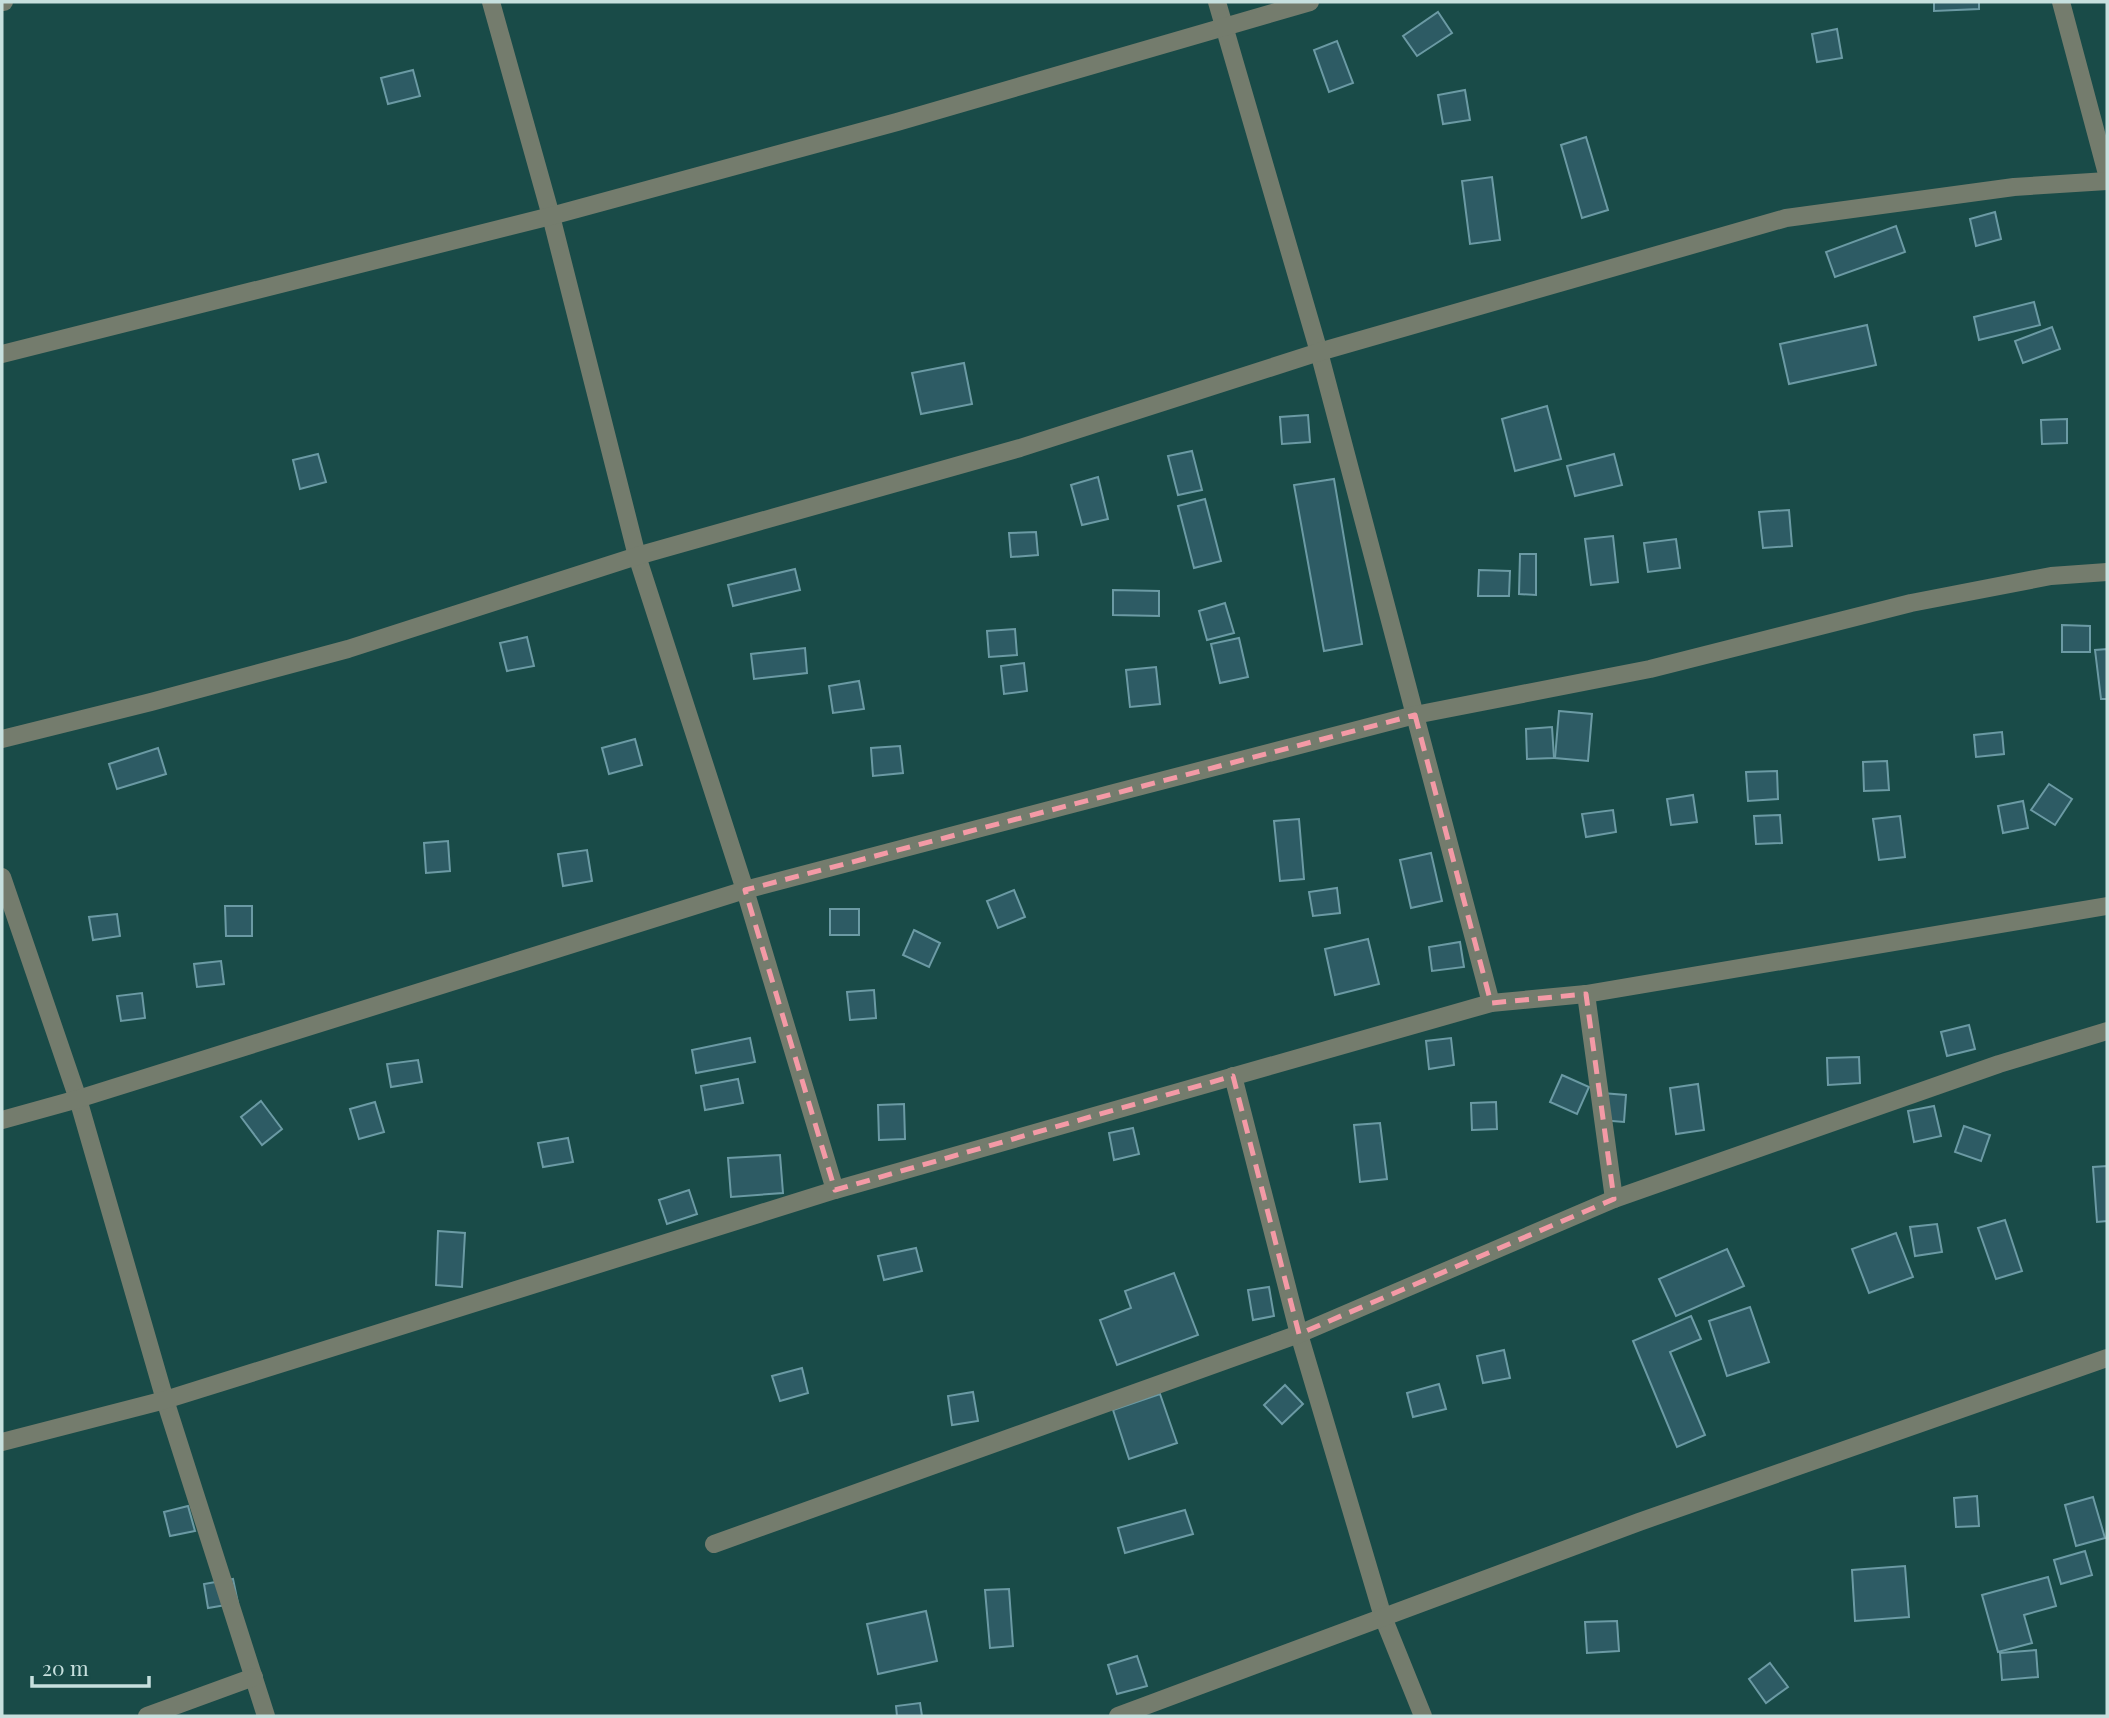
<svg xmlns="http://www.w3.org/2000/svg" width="2109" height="1718" font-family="'Playfair Display',serif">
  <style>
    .building { fill: #2d5b64; stroke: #6b9aa4; stroke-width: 2 }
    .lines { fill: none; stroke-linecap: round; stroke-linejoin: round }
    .minor { stroke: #747c6d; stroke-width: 18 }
    .marked { fill: none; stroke: #f49aa6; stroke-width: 5; stroke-dasharray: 14 9; stroke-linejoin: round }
  </style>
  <rect width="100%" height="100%" fill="#194b48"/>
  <!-- building -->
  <g class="building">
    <path d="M1934,2H1979V9L1934,11Z"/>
    <path d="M1438,12L1452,33L1417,56L1403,36Z"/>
    <path d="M1837,29L1842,58L1817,62L1812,34Z"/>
    <path d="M1337,41L1353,83L1329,92L1314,50Z"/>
    <path d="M413,70L420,96L388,104L381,78Z"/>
    <path d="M1465,90L1470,120L1443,124L1438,95Z"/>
    <path d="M1586,137L1608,210L1582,218L1561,145Z"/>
    <path d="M1492,177L1500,240L1470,244L1462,181Z"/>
    <path d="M1995,212L2001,239L1976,246L1970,219Z"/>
    <path d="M1896,226L1905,252L1835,277L1826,252Z"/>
    <path d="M2034,302L2040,325L1979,340L1974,317Z"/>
    <path d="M1867,325L1876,365L1789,384L1780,344Z"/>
    <path d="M2052,327L2060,349L2023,363L2015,341Z"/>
    <path d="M964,363L972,404L921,414L912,373Z"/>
    <path d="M1547,406L1561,459L1515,471L1502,419Z"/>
    <path d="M1308,415L1310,442L1282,444L1280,417Z"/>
    <path d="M2067,419V443L2042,444L2041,420Z"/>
    <path d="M1192,451L1202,490L1178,495L1168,456Z"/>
    <path d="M318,454L326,482L300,489L293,460Z"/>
    <path d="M1614,454L1622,485L1575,496L1567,466Z"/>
    <path d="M1098,477L1108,519L1082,525L1071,485Z"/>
    <path d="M1334,479L1362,644L1324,651L1294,485Z"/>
    <path d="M1205,499L1221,561L1194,568L1178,506Z"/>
    <path d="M1789,510L1792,546L1763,548L1759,512Z"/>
    <path d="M1036,532L1038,555L1011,557L1009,533Z"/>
    <path d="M1613,536L1618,582L1591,585L1585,539Z"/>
    <path d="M1676,539L1680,568L1648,572L1644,543Z"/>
    <path d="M1520,554H1536V595L1519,594Z"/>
    <path d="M795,569L800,590L733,606L728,585Z"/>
    <path d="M1479,570L1510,571L1509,596H1478Z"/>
    <path d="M1113,590L1159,591V616L1113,615Z"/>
    <path d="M1225,603L1234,633L1207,640L1199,611Z"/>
    <path d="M2062,625L2090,626V652H2062Z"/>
    <path d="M1015,629L1017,655L989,657L987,631Z"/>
    <path d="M527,637L534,666L507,671L500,643Z"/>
    <path d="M1239,638L1248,677L1220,683L1211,644Z"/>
    <path d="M805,648L807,673L754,679L751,654Z"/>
    <path d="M2107,649V699H2101L2095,650Z"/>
    <path d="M1024,663L1027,691L1004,694L1001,666Z"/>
    <path d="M1156,667L1160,704L1130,707L1126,670Z"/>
    <path d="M859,681L864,709L833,713L829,686Z"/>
    <path d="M1559,711L1592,714L1588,761L1555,758Z"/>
    <path d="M1552,727L1554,758L1527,759L1526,729Z"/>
    <path d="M2002,732L2004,754L1976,757L1974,735Z"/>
    <path d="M635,739L642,765L609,774L602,748Z"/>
    <path d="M900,746L903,773L873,776L871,748Z"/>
    <path d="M158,748L166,774L117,789L109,764Z"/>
    <path d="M1887,761L1889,790L1864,791L1863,762Z"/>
    <path d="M1777,771L1778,799L1748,801L1746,772Z"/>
    <path d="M2049,784L2072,799L2055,825L2031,810Z"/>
    <path d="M1693,795L1697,822L1671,825L1667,799Z"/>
    <path d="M2023,801L2028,828L2003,833L1998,806Z"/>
    <path d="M1613,810L1616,832L1586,837L1582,814Z"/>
    <path d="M1780,815L1782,843L1756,844L1754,816Z"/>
    <path d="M1900,816L1905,857L1879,860L1873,819Z"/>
    <path d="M1299,819L1304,879L1280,881L1274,821Z"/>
    <path d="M448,841L450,871L426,873L424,843Z"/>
    <path d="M587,850L592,881L563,886L558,854Z"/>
    <path d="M1431,853L1442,901L1411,908L1400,860Z"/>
    <path d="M1337,888L1340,913L1313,916L1309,892Z"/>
    <path d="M1014,890L1025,917L998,928L987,901Z"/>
    <path d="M225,906H252V936H226Z"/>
    <rect x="830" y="909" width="29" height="26"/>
    <path d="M117,914L120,936L93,940L89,917Z"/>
    <path d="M914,930L940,943L929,967L903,955Z"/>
    <path d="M1368,939L1379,984L1335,995L1325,949Z"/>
    <path d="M1460,942L1464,967L1432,971L1429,947Z"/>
    <path d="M221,961L224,984L197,987L194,964Z"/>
    <path d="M874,990L876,1018L850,1020L847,992Z"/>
    <path d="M142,993L145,1018L121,1021L117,996Z"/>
    <path d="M1969,1025L1975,1049L1947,1056L1941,1032Z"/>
    <path d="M750,1038L755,1062L696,1073L692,1050Z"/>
    <path d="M1451,1038L1454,1065L1429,1069L1426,1041Z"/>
    <path d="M1859,1057L1860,1083L1828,1085L1827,1058Z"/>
    <path d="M418,1060L422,1082L391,1087L387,1064Z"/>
    <path d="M1562,1075L1589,1087L1577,1114L1550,1102Z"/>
    <path d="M738,1079L743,1103L705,1110L701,1086Z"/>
    <path d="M1698,1084L1704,1130L1676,1134L1670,1088Z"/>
    <path d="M1602,1093L1626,1095L1624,1122L1600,1120Z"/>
    <path d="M261,1101L282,1129L262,1145L241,1117Z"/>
    <path d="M375,1102L384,1132L359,1139L350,1109Z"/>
    <path d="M1496,1102L1497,1129L1472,1130L1471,1103Z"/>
    <path d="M904,1104L905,1139L879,1140L878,1105Z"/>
    <path d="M1934,1106L1941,1136L1914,1142L1908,1111Z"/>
    <path d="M1380,1123L1387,1179L1360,1182L1354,1125Z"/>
    <path d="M1964,1126L1990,1135L1981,1161L1955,1152Z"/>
    <path d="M1133,1128L1139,1154L1114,1160L1109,1133Z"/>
    <path d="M568,1138L573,1162L543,1167L538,1143Z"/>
    <path d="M780,1155L783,1193L731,1197L728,1158Z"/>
    <path d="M2107,1166V1221L2097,1222L2093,1167Z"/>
    <path d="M689,1190L697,1214L667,1224L659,1200Z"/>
    <path d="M2005,1220L2022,1271L1996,1279L1978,1228Z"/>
    <path d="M1937,1224L1942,1252L1915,1256L1910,1227Z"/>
    <path d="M438,1231L465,1233L462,1287L436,1285Z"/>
    <path d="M1896,1233L1913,1277L1869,1293L1852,1249Z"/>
    <path d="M916,1248L922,1271L884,1280L878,1256Z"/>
    <path d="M1727,1249L1744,1286L1676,1316L1659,1279Z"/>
    <path d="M1174,1273L1198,1335L1117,1365L1100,1320L1131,1308L1125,1291Z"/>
    <path d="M1269,1287L1274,1316L1253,1320L1248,1290Z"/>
    <path d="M1750,1307L1769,1362L1727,1376L1709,1321Z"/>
    <path d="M1691,1316L1701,1339L1670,1352L1705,1435L1677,1447L1633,1341Z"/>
    <path d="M1504,1350L1510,1378L1483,1383L1477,1356Z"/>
    <path d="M802,1368L808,1393L780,1401L772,1376Z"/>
    <path d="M1439,1384L1446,1409L1413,1417L1407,1393Z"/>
    <path d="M1285,1385L1303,1404L1282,1424L1264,1405Z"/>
    <path d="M973,1392L978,1421L952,1425L948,1396Z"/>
    <path d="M1160,1394L1177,1443L1129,1459L1113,1410Z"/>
    <path d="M1977,1496L1979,1526L1956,1527L1954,1498Z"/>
    <path d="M2093,1497L2105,1538L2076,1546L2065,1505Z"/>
    <path d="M188,1506L195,1531L170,1536L164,1512Z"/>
    <path d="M1185,1510L1193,1534L1125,1553L1118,1528Z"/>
    <path d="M2085,1551L2092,1575L2061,1584L2054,1560Z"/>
    <path d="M1905,1566L1909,1617L1855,1621L1852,1570Z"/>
    <path d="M2048,1577L2056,1606L2024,1615L2032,1643L1998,1652L1982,1595Z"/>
    <path d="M233,1579L238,1603L208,1608L204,1584Z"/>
    <path d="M1009,1589L1013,1646L990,1648L985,1590Z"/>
    <path d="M926,1611L937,1661L878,1674L867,1624Z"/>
    <path d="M1617,1621L1619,1651L1587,1653L1585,1622Z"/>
    <path d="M2036,1650L2038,1677L2002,1680L2000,1653Z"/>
    <path d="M1137,1656L1147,1686L1117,1694L1108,1665Z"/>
    <path d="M1770,1663L1788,1687L1766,1703L1749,1679Z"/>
    <path d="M920,1703L922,1716H897L896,1706Z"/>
  </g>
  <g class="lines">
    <!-- minor -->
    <g class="minor">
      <path d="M2,2H4"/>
      <path d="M491,2L551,216L637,556L745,890L835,1190"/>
      <path d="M1217,2L1319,352L1491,1003"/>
      <path d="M2061,2L2107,174"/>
      <path d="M2,354L551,216L897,122L1310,2"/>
      <path d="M2,739L151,702L348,649L637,556L1020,448L1319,352L1786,218L2014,187L2107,181"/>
      <path d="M2,877L78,1099L165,1400L266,1716"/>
      <path d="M1586,994L1614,1199"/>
      <path d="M1233,1076L1299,1334L1383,1617L1423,1716"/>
      <path d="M2,1120L78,1099L745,890L1118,792L1415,715L1650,669L1911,603L2051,576L2107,572"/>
      <path d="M2,1442L165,1400L835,1190L1491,1003L1586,994L2107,906"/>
      <path d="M714,1544L1299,1334L1614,1199L1999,1064L2107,1031"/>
      <path d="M147,1716L254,1677"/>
      <path d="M1118,1716L1639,1522L2107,1358"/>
    </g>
  </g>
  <!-- marked area -->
  <path class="marked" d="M1415,715L1491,1003L1586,994L1614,1199L1299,1334L1233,1076L835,1190L745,890Z"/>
  <!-- border -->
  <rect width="2109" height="1718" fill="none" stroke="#c7e0de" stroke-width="7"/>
  <!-- scale -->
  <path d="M32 1676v10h117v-10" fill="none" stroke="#c7e0de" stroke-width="3.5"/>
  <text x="42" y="1676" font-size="21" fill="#c7e0de" stroke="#194b48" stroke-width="5" paint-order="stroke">20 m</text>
</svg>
